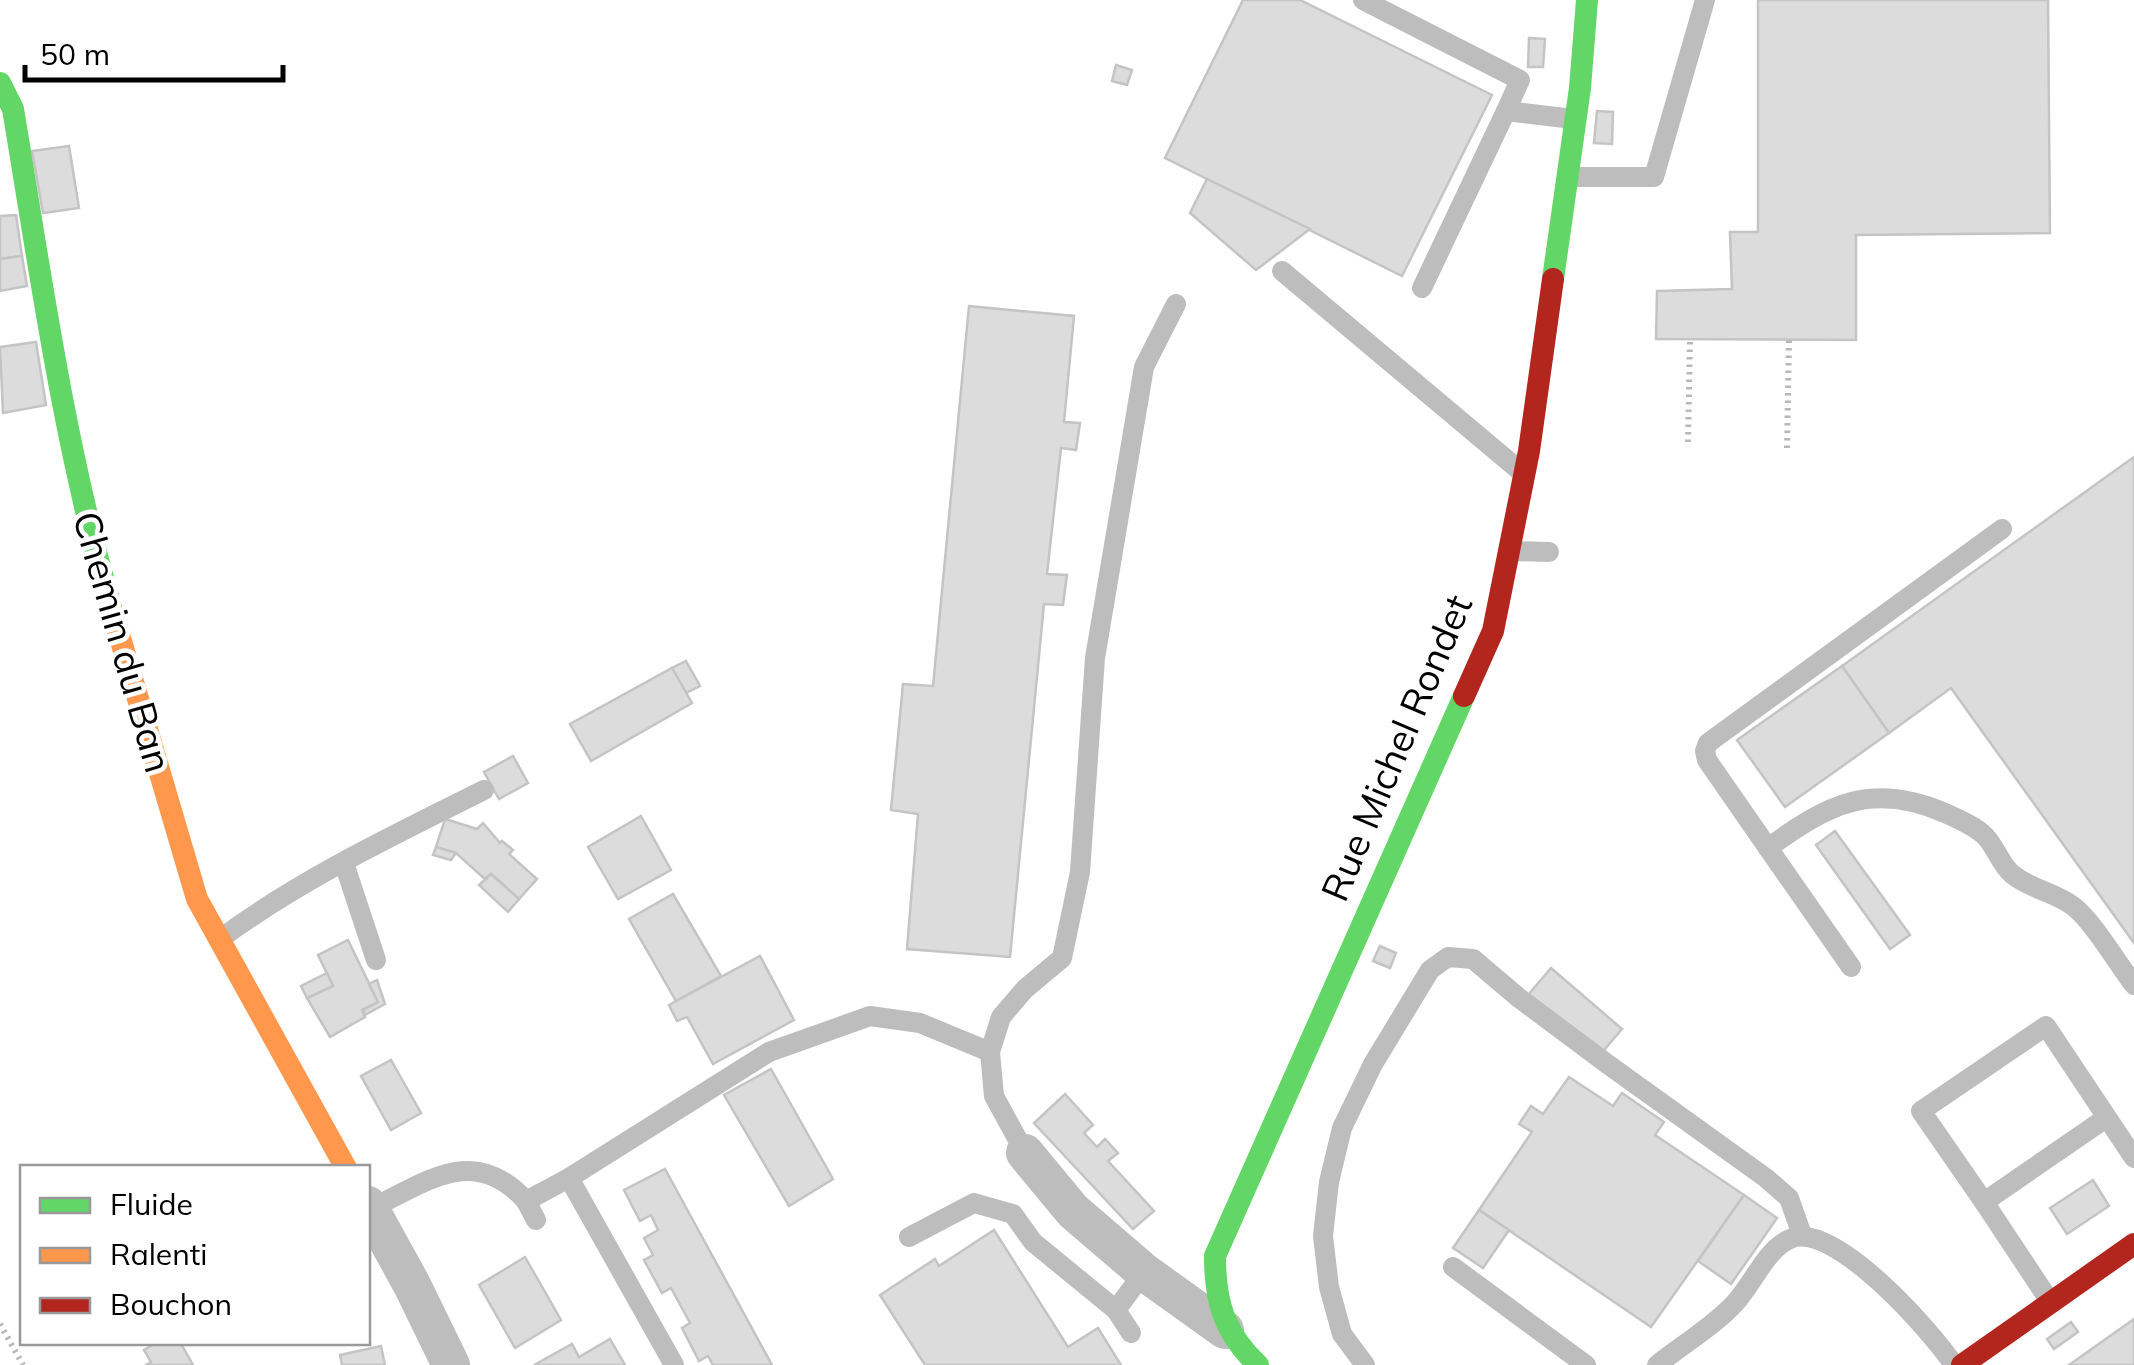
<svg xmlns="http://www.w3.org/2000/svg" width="2134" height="1365" font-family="Mulish,sans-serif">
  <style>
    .building { fill: #dcdcdc; stroke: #c4c4c4; stroke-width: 2.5 }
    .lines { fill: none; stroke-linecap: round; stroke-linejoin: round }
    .path { stroke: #b8b8b8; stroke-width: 6; stroke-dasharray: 2.5 5; stroke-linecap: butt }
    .lane { stroke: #bdbdbd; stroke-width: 20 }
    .street { stroke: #bdbdbd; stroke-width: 38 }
    .fast { stroke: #63d668; stroke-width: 22 }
    .slow { stroke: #ff974d; stroke-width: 22 }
    .jam { stroke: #b3261e; stroke-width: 22 }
    .labels { text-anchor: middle; stroke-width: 9; stroke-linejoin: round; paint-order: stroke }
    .street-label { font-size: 38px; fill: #000; stroke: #fff }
  </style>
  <rect width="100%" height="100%" fill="#fff"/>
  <!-- building -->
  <g class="building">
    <path d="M1243,0H1300L1492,95L1402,276L1165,158Z"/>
    <path d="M1758,0H2048L2050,233L1856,235V340L1656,339L1657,291L1732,289L1730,232H1758Z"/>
    <path d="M1529,38L1545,39L1543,67H1528Z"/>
    <path d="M1116,65L1132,70L1127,85L1112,81Z"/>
    <path d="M1597,111L1613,112L1612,144L1594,143Z"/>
    <path d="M69,146L79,208L43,213L32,151Z"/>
    <path d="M1207,179L1310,229L1256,270L1190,213Z"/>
    <path d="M16,215L22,256L0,259V216Z"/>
    <path d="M22,256L27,286L0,291V259Z"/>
    <path d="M969,306L1074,316L1064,422L1080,423L1076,450L1061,448L1047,574L1067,575L1063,605L1044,604L1010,957L907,949L918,814L891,810L903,684L933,686Z"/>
    <path d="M36,342L46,405L3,413L0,347Z"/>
    <path d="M2134,457V943L1951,688L1889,733L1842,666Z"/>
    <path d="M686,661L700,686L686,693L672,668Z"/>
    <path d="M1842,666L1889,733L1785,807L1737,740Z"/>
    <path d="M672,668L692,703L591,761L570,724Z"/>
    <path d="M513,756L528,783L499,799L484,772Z"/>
    <path d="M641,816L671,870L618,899L588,847Z"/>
    <path d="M445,819L477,829L483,823L500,843L502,841L513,850L509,854L537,879L519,899L491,874L485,879L456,853L436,847Z"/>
    <path d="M1835,831L1910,935L1890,949L1816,845Z"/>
    <path d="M436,847L456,853L451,860L433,855Z"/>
    <path d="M491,874L519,899L508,912L479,885Z"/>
    <path d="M673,894L721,976L676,1001L629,919Z"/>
    <path d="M348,940L378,1002L362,1010L365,1017L330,1037L307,998L333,986L318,955Z"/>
    <path d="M1380,946L1396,953L1390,968L1373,961Z"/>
    <path d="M760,956L794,1020L713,1064L687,1017L677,1021L669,1005Z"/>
    <path d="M1551,968L1622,1029L1599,1056L1528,995Z"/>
    <path d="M327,973L333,986L307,998L301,986Z"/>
    <path d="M377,980L385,1004L365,1015L363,1010L378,1002L369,984Z"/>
    <path d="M391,1060L421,1113L391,1130L361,1076Z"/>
    <path d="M771,1069L833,1179L789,1206L724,1095Z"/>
    <path d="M1569,1077L1613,1106L1622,1093L1664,1122L1655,1135L1744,1195L1651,1327L1479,1210L1532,1132L1519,1124L1531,1106L1543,1114Z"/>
    <path d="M1065,1094L1093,1125L1084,1133L1097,1147L1105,1139L1118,1153L1108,1161L1154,1211L1133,1229L1034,1123Z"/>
    <path d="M665,1169L772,1365H713L708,1356L699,1361L682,1328L690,1323L671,1288L662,1293L644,1260L653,1255L644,1238L658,1230L651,1215L640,1221L624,1190Z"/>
    <path d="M2093,1180L2109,1206L2067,1234L2050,1208Z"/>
    <path d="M1744,1195L1777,1218L1731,1284L1698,1261Z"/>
    <path d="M1479,1210L1509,1230L1483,1268L1453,1248Z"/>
    <path d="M994,1230L1068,1347L1098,1328L1121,1365H925L880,1295L935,1259L939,1266Z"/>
    <path d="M525,1257L561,1320L515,1348L479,1285Z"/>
    <path d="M2134,1319V1365H2069Z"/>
    <path d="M2071,1322L2078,1332L2054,1349L2047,1339Z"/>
    <path d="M610,1339L625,1365H534L572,1344L579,1357Z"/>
    <path d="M158,1342H180L193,1365H146L151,1362L144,1350Z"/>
    <path d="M381,1346L385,1365H342L340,1355Z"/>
  </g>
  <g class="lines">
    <!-- path -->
    <g class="path">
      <path d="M1688,442L1690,339"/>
      <path d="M1787,448L1789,339"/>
      <path d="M0,1324L23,1365"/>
    </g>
    <!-- lane -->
    <g class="lane">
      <path d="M1363,0L1520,80L1506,111"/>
      <path d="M1569,177H1654L1705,0"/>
      <path d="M1282,271L1519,470"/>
      <path d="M1422,288L1506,111L1573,119"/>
      <path d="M1511,551L1549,552"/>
      <path d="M1768,848L1707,760L1705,751L1708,743L2002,529"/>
      <path d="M344,863L376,960"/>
      <path d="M220,939C301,879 394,835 484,790"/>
      <path d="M1851,967L1768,848C1828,804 1872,781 1945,813C1958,819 1975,826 1985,836C1996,847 2000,864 2012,874C2030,889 2054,892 2073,906C2092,920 2118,964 2134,985"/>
      <path d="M2106,1118L1984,1202L1921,1111L2046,1026L2134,1158"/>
      <path d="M1025,1153L994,1096L990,1052L1001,1017L1025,989L1062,958L1080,872L1095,658L1144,367L1176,304"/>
      <path d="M569,1178L769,1052L870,1016L920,1023L990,1052"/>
      <path d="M1984,1202L2049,1300"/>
      <path d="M370,1209C427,1182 474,1143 526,1201"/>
      <path d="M536,1220L526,1201L569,1178L674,1365"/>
      <path d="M909,1237L974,1203L1013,1214L1033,1242L1116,1310L1144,1272"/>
      <path d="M1453,1267L1586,1365"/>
      <path d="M1116,1310L1131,1333"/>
      <path d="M1365,1365L1342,1334L1329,1287L1323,1236L1329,1182L1342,1128L1373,1064L1430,970L1448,957L1473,959L1519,998L1606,1063L1766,1178L1789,1198L1802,1235"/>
      <path d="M1657,1365C1682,1345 1714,1326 1735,1303C1753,1284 1766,1249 1790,1239C1833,1219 1932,1332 1954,1365"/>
    </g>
    <!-- street -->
    <g class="street">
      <path d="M1025,1153L1073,1211L1144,1272L1225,1330"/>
      <path d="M368,1205L412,1285L451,1365"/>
    </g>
    <!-- fast -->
    <g class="fast">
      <path d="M0,83L13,109C41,277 64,444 111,607"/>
      <path d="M1553,279L1580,88L1587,0"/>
      <path d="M1258,1365C1224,1333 1215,1302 1215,1256L1464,696"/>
    </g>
    <!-- slow -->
    <path class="slow" d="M111,607L197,899L346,1168"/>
    <!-- jam -->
    <g class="jam">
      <path d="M1464,696L1493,631L1529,451L1553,279"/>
      <path d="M1962,1365L2134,1244"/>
    </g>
  </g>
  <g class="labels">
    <!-- street labels -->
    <g class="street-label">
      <text transform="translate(122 642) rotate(74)" y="13">Chemin du Ban</text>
      <text transform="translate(1397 748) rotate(-67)" y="13">Rue Michel Rondet</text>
    </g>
  </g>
  <!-- legend -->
  <rect x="20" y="1165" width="350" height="180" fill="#ffffff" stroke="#999999" stroke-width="2.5"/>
  <rect x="40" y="1198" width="50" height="15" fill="#63d668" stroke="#999999" stroke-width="2.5"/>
  <text x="110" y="1215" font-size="30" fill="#000000">Fluide</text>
  <rect x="40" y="1248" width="50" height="15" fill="#ff974d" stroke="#999999" stroke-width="2.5"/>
  <text x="110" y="1265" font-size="30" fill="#000000">Ralenti</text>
  <rect x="40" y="1298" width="50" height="15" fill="#b3261e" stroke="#999999" stroke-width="2.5"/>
  <text x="110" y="1315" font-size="30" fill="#000000">Bouchon</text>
  <!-- scale -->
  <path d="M25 65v15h258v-15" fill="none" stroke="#000000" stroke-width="5"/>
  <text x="40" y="65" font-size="30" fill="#000000" stroke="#ffffff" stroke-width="8" paint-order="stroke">50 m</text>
</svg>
